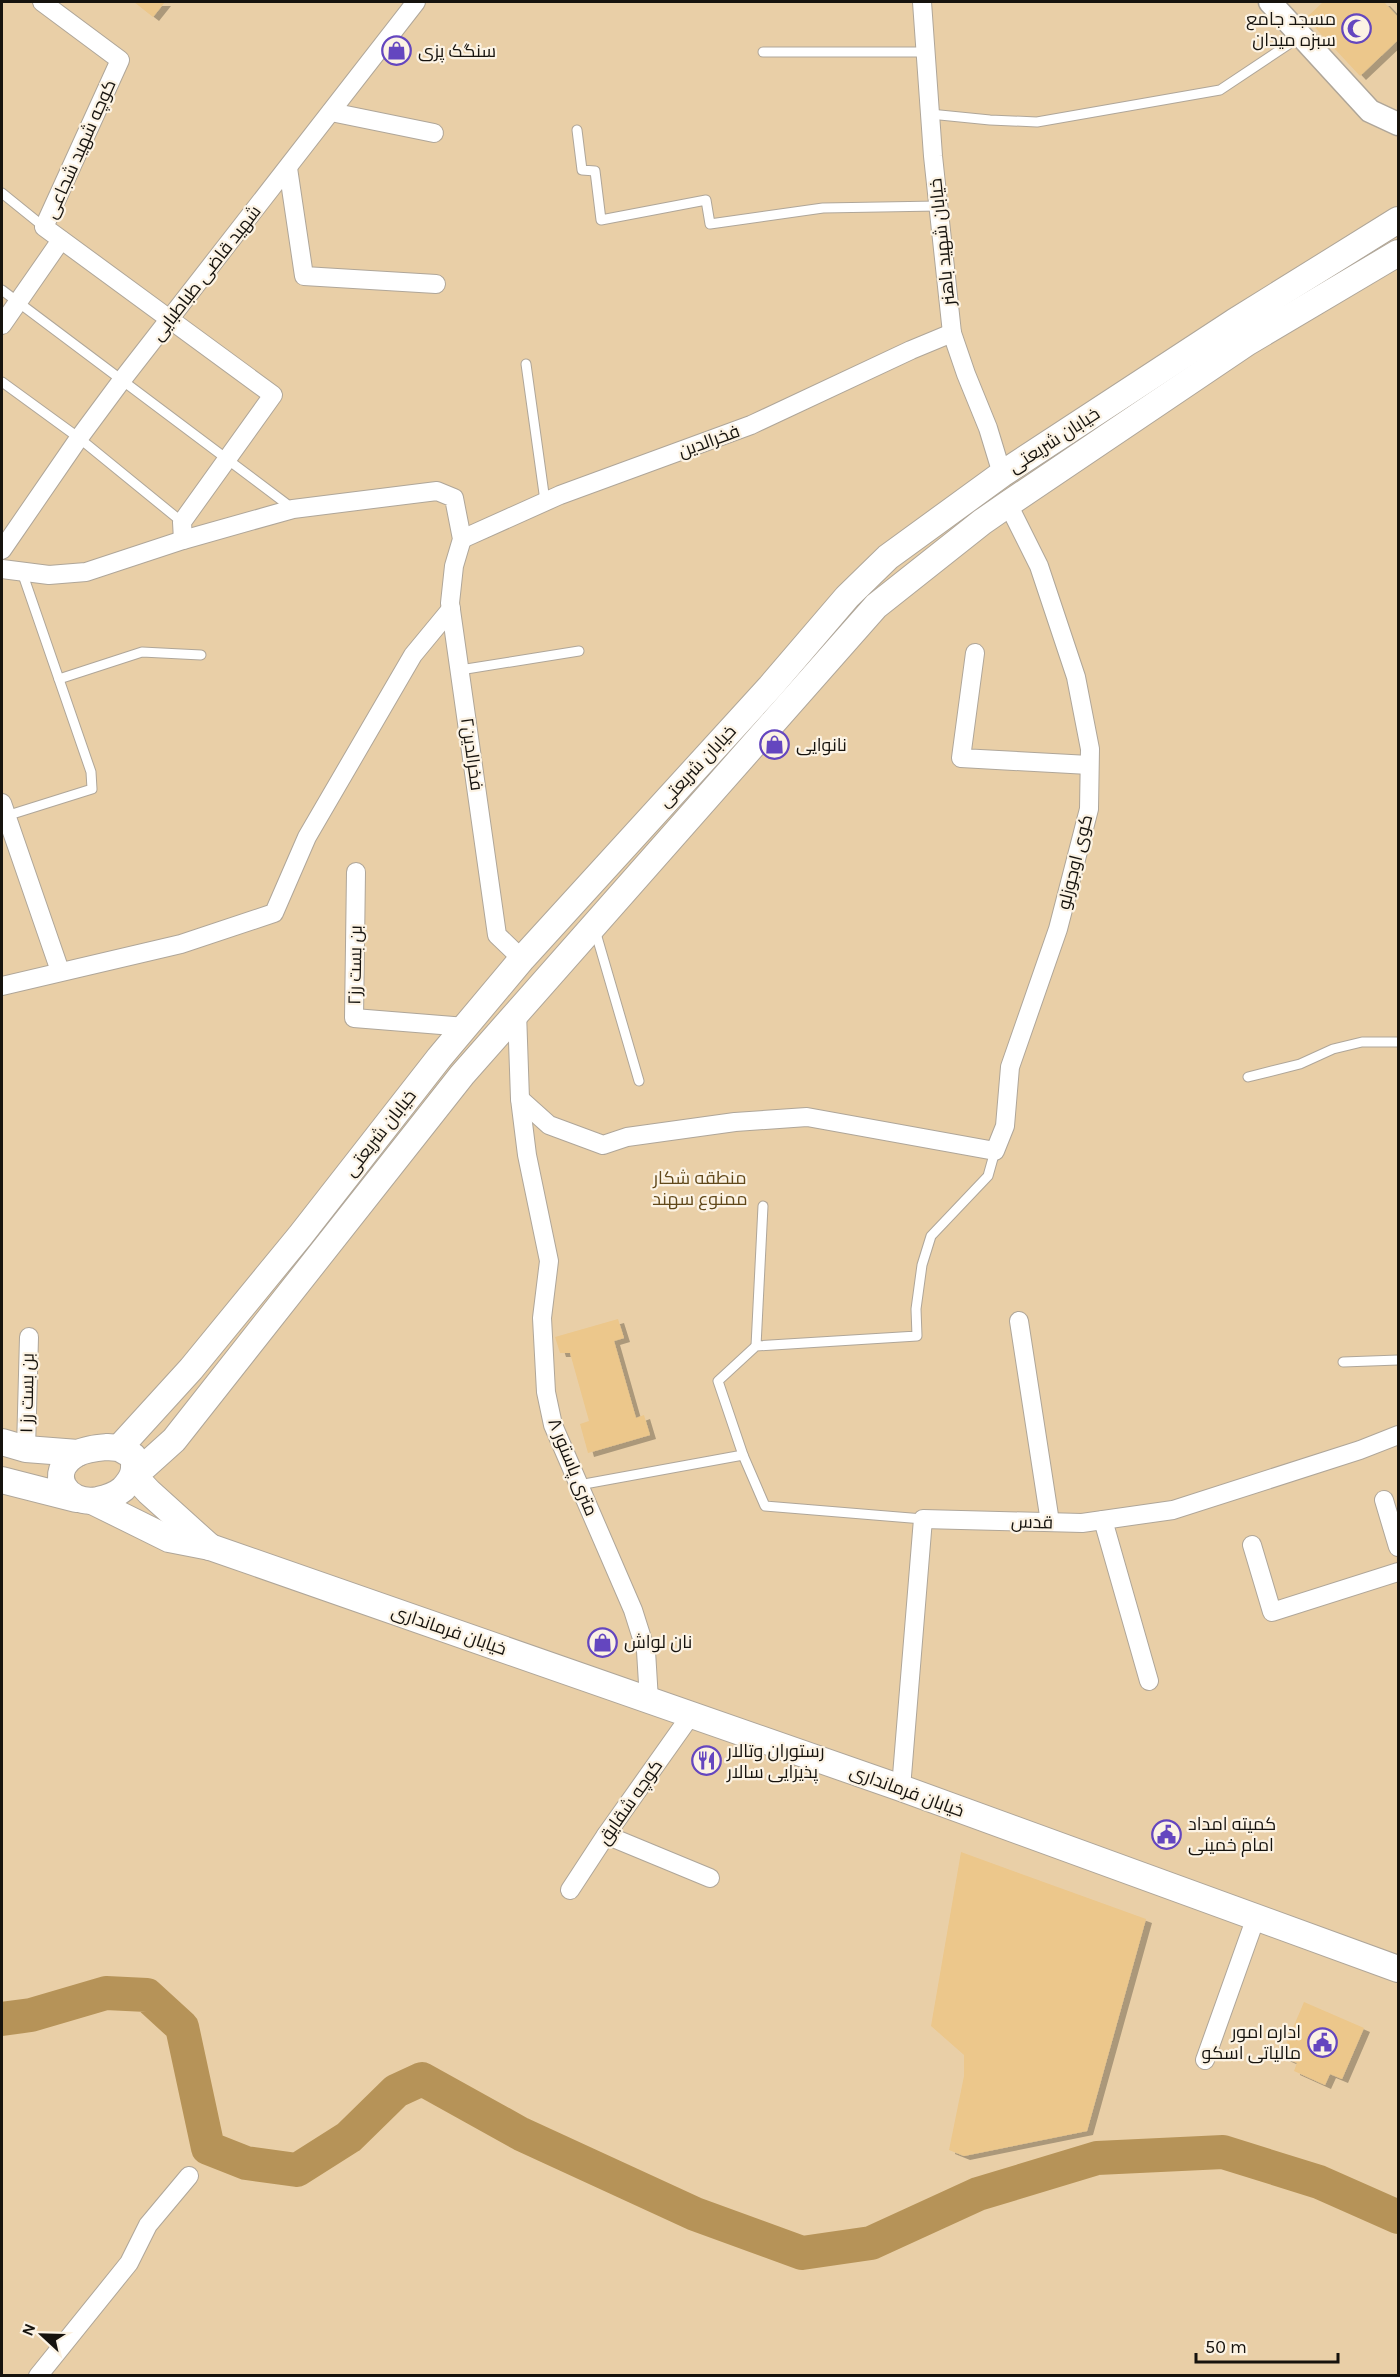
<svg xmlns="http://www.w3.org/2000/svg" width="1400" height="2377" font-family="Karla,Cairo,sans-serif">
  <style>
    .green { fill: #e9cfa7 }
    .lines { fill: none; stroke-linecap: round; stroke-linejoin: round }
    .river { stroke: #b69358; stroke-width: 34 }
    .building { fill: #ecc78b; filter: url(#shadow) }
    .service-casing { stroke: #afa699; stroke-width: 11 }
    .minor-casing { stroke: #afa699; stroke-width: 20 }
    .tertiary-casing { stroke: #afa699; stroke-width: 25 }
    .secondary-casing { stroke: #afa699; stroke-width: 28 }
    .service { stroke: #fff; stroke-width: 9 }
    .minor { stroke: #fff; stroke-width: 18 }
    .tertiary { stroke: #fff; stroke-width: 22 }
    .secondary { stroke: #fff; stroke-width: 26 }
    .labels { text-anchor: middle; stroke-width: 4.5; stroke-linejoin: round; paint-order: stroke }
    .poi-label { font-size: 18px; fill: #16130e; stroke: #fcf3e4; text-anchor: start }
    .street-label { font-size: 18px; fill: #16130e; stroke: #fcf3e4 }
    .park-label { font-size: 18px; fill: #61481a; stroke: #fcf3e4 }
  </style>
  <defs>
    <filter id="shadow"><feDropShadow dx="6" dy="4" stdDeviation="0" flood-color="#0004"/></filter>
  </defs>
  <rect width="100%" height="100%" fill="#efe6d7"/>
  <!-- green -->
  <path class="green" d="M2,2H1398V2375L2,2376Z"/>
  <g class="lines">
    <!-- river -->
    <path class="river" d="M2,2019L31,2015L106,1993L147,1995L182,2027L208,2148L246,2163L297,2170L349,2137L396,2091L422,2079L521,2134L695,2214L802,2253L871,2243L978,2194L1097,2158L1223,2152L1319,2182L1398,2217"/>
  </g>
  <!-- building -->
  <g class="building">
    <path d="M134,2H165L153,17Z"/>
    <path d="M1323,2H1384L1398,17V40L1360,76L1306,18Z"/>
    <path d="M618,1319L624,1338L614,1341L636,1418L644,1415L650,1435L588,1453L580,1424L589,1421L570,1353H560L555,1337Z"/>
    <path d="M961,1852L1146,1919L1087,2131L964,2156L949,2150L964,2076V2055L931,2026Z"/>
    <path d="M1304,2002L1364,2028L1342,2079L1330,2074L1325,2085L1294,2071L1297,2063L1281,2056Z"/>
  </g>
  <g class="lines">
    <defs>
      <g id="service">
        <path d="M763,52H926"/>
        <path d="M930,114L990,120L1037,122L1220,90L1301,36"/>
        <path d="M577,130L582,170L595,171L601,220L706,200L710,224L823,208L938,206"/>
        <path d="M2,193L44,227"/>
        <path d="M2,290L292,508"/>
        <path d="M526,364L545,501"/>
        <path d="M2,382L79,438L182,522"/>
        <path d="M460,670L579,651"/>
        <path d="M59,679L142,652L201,655"/>
        <path d="M6,816L92,789L91,772L22,572"/>
        <path d="M595,930L639,1081"/>
        <path d="M1248,1077L1300,1064L1333,1049L1362,1042H1398"/>
        <path d="M756,1346L763,1206"/>
        <path d="M1343,1362L1398,1360"/>
        <path d="M743,1455L718,1381L756,1346L917,1336L916,1309L922,1265L931,1236L988,1176L995,1151"/>
        <path d="M579,1485L743,1455L765,1506L923,1519"/>
      </g>
      <g id="minor">
        <path d="M42,2L120,60L44,227L273,395L182,522L183,540"/>
        <path d="M922,2L933,156L952,333L966,374L988,428L1002,474"/>
        <path d="M331,112L434,133"/>
        <path d="M288,168L304,276L436,284"/>
        <path d="M2,325L61,240"/>
        <path d="M462,539L560,495L751,425L911,350L952,333"/>
        <path d="M2,550L79,438L122,380L416,2"/>
        <path d="M2,569L49,575L86,572L183,540L293,509L437,491L454,498L462,539L454,566L450,603L497,935L522,959"/>
        <path d="M975,653L961,758L1089,765"/>
        <path d="M2,803L60,971"/>
        <path d="M356,872L354,1018L466,1027"/>
        <path d="M2,986L181,944L274,913L307,837L413,655L451,609"/>
        <path d="M517,1012L520,1099L527,1155L549,1261L542,1318L546,1392L553,1425L633,1610L646,1651L649,1700"/>
        <path d="M520,1099L549,1125L603,1145L627,1137L735,1122L807,1117L995,1151L1005,1126L1010,1067L1058,929L1089,809L1090,749L1076,677L1039,566L1008,504"/>
        <path d="M1019,1321L1050,1522"/>
        <path d="M26,1449L29,1337"/>
        <path d="M1384,1500L1398,1547"/>
        <path d="M1103,1520L1149,1681"/>
        <path d="M1252,1545L1272,1612L1398,1572"/>
        <path d="M901,1788L923,1519L1082,1523L1173,1510L1360,1450L1398,1435"/>
        <path d="M606,1835L710,1878"/>
        <path d="M570,1890L606,1835L691,1715"/>
        <path d="M1205,2060L1256,1917"/>
        <path d="M38,2376L129,2263L148,2225L189,2176"/>
      </g>
      <path id="tertiary" d="M1270,2L1370,111L1398,124"/>
      <g id="secondary">
        <path d="M2,1442L26,1449L78,1453"/>
        <path d="M107,1447L119,1448L133,1456C136,1471 133,1478 123,1489C116,1495 107,1498 98,1500C65,1506 46,1472 76,1454C85,1449 97,1448 107,1447Z"/>
        <path d="M119,1448L191,1369L300,1236L439,1058L522,959L770,687L847,597L888,557L1002,474L1234,322L1398,220"/>
        <path d="M2,1480L76,1499"/>
        <path d="M92,1501L169,1539L210,1547L901,1788L1398,1969"/>
        <path d="M210,1547L149,1492L134,1476L174,1440L462,1075L876,606L982,522L1008,504L1248,342L1398,253"/>
      </g>
    </defs>
    <!-- service casing -->
    <use href="#service" class="service-casing"/>
    <!-- minor casing -->
    <use href="#minor" class="minor-casing"/>
    <!-- tertiary casing -->
    <use href="#tertiary" class="tertiary-casing"/>
    <!-- secondary casing -->
    <use href="#secondary" class="secondary-casing"/>
    <!-- service -->
    <use href="#service" class="service"/>
    <!-- minor -->
    <use href="#minor" class="minor"/>
    <!-- tertiary -->
    <use href="#tertiary" class="tertiary"/>
    <!-- secondary -->
    <use href="#secondary" class="secondary"/>
  </g>
  <!-- icons -->
  <defs>
    <symbol id="mosque-ring" viewBox="-11 -11 22 22"><circle r="9.5" fill="#fcf3e4" stroke="#6446bf" stroke-width="1.5"/><path d="M3.5-4.9A6 6 0 1 0 3.5 4.9A5 5 0 1 1 3.5-4.9Z" fill="#6446bf"/></symbol>
    <symbol id="shop-ring" viewBox="-11 -11 22 22"><circle r="9.5" fill="#fcf3e4" stroke="#6446bf" stroke-width="1.5"/><path d="M-5-2.5h2.3a2.7 3.5 0 0 1 5.4 0H5L5.5 6h-11ZM-1.5-2.5h3a1.5 2.3 0 0 0-3 0Z" fill="#6446bf"/></symbol>
    <symbol id="restaurant-ring" viewBox="-11 -11 22 22"><circle r="9.5" fill="#fcf3e4" stroke="#6446bf" stroke-width="1.5"/><path d="M-5-6h1v4h1v-4h1v4h1v-4h1v5L-1.5 .5V6h-2V.5L-5-1ZM5-6V6H3V1.5H1.5Q1.5-4 5-6Z" fill="#6446bf"/></symbol>
    <symbol id="civic-ring" viewBox="-11 -11 22 22"><circle r="9.5" fill="#fcf3e4" stroke="#6446bf" stroke-width="1.5"/><path d="M-.6-6.5H3V-4.5H.6V-3L4-1V1h2V6H-6V1h2V-1L-.6-3ZM-1.2 2.5V6h2.4V2.5Z" fill="#6446bf"/></symbol>
  </defs>
  <g fill-rule="evenodd">
    <use href="#mosque-ring" x="1340" y="12" width="33" height="33"/>
    <use href="#shop-ring" x="380" y="34" width="33" height="33"/>
    <use href="#shop-ring" x="758" y="728" width="33" height="33"/>
    <use href="#shop-ring" x="586" y="1626" width="33" height="33"/>
    <use href="#restaurant-ring" x="690" y="1744" width="33" height="33"/>
    <use href="#civic-ring" x="1150" y="1818" width="33" height="33"/>
    <use href="#civic-ring" x="1306" y="2026" width="33" height="33"/>
  </g>
  <g class="labels">
    <!-- poi labels -->
    <g class="poi-label">
      <text x="1336" y="25" text-anchor="end">مسجد جامع<tspan x="1336" dy="21">سبزه میدان</tspan></text>
      <text x="418" y="57">سنگک پزی</text>
      <text x="796" y="751">نانوایی</text>
      <text x="624" y="1648">نان لواش</text>
      <text x="727" y="1757">رستوران وتالار<tspan x="727" dy="21">پذیرایی سالار</tspan></text>
      <text x="1188" y="1830">کمیته امداد<tspan x="1188" dy="21">امام خمینی</tspan></text>
      <text x="1301" y="2038" text-anchor="end">اداره امور<tspan x="1301" dy="21">مالیاتی اسکو</tspan></text>
    </g>
    <!-- street labels -->
    <g class="street-label">
      <text transform="translate(80 149) rotate(-66)" y="6">کوچه شهید شجاعی</text>
      <text transform="translate(942 242) rotate(-96)" y="6">خیابان شهید باهنر</text>
      <text transform="translate(206 273) rotate(-52)" y="6">شهید قاضی طباطبایی</text>
      <text transform="translate(1054 440) rotate(-33)" y="6">خیابان شریعتی</text>
      <text transform="translate(709 441) rotate(-20)" y="6">فخرالدین</text>
      <text transform="translate(472 754) rotate(82)" y="6">فخرالدین۲</text>
      <text transform="translate(697 766) rotate(-47)" y="6">خیابان شریعتی</text>
      <text transform="translate(1075 862) rotate(-76)" y="6">کوی اوجوزلو</text>
      <text transform="translate(355 965) rotate(-89)" y="6">بن بست رز۲</text>
      <text transform="translate(380 1133) rotate(-52)" y="6">خیابان شریعتی</text>
      <text transform="translate(27 1393) rotate(-89)" y="6">بن بست رز ۱</text>
      <text transform="translate(573 1467) rotate(68)" y="6">۸ متری پاستور</text>
      <text transform="translate(1032 1522) rotate(2)" y="6">قدس</text>
      <text transform="translate(449 1630) rotate(19)" y="6">خیابان فرمانداری</text>
      <text transform="translate(907 1791) rotate(20)" y="6">خیابان فرمانداری</text>
      <text transform="translate(630 1802) rotate(-55)" y="6">کوچه شقایق</text>
    </g>
    <!-- park labels -->
    <g class="park-label">
      <text x="700" y="1184">منطقه شکار<tspan x="700" dy="21">ممنوع سهند</tspan></text>
    </g>
  </g>
  <!-- border -->
  <rect width="1400" height="2377" fill="none" stroke="#16130e" stroke-width="6"/>
  <!-- north arrow -->
  <g transform="translate(42 2335) rotate(292)" stroke="#fcf3e4" stroke-width="4.5" paint-order="stroke">
  <path d="M0-4.5L10 22L0 15L-10 22Z" fill="#16130e"/>
  <text y="-9" font-size="16" font-weight="bold" text-anchor="middle" fill="#16130e">N</text>
  </g>
  <!-- scale -->
  <path d="M1196 2353v9h142v-9" fill="none" stroke="#16130e" stroke-width="3"/>
  <text x="1205" y="2353" font-size="18" fill="#16130e" stroke="#fcf3e4" stroke-width="4.5" paint-order="stroke">50 m</text>
</svg>
